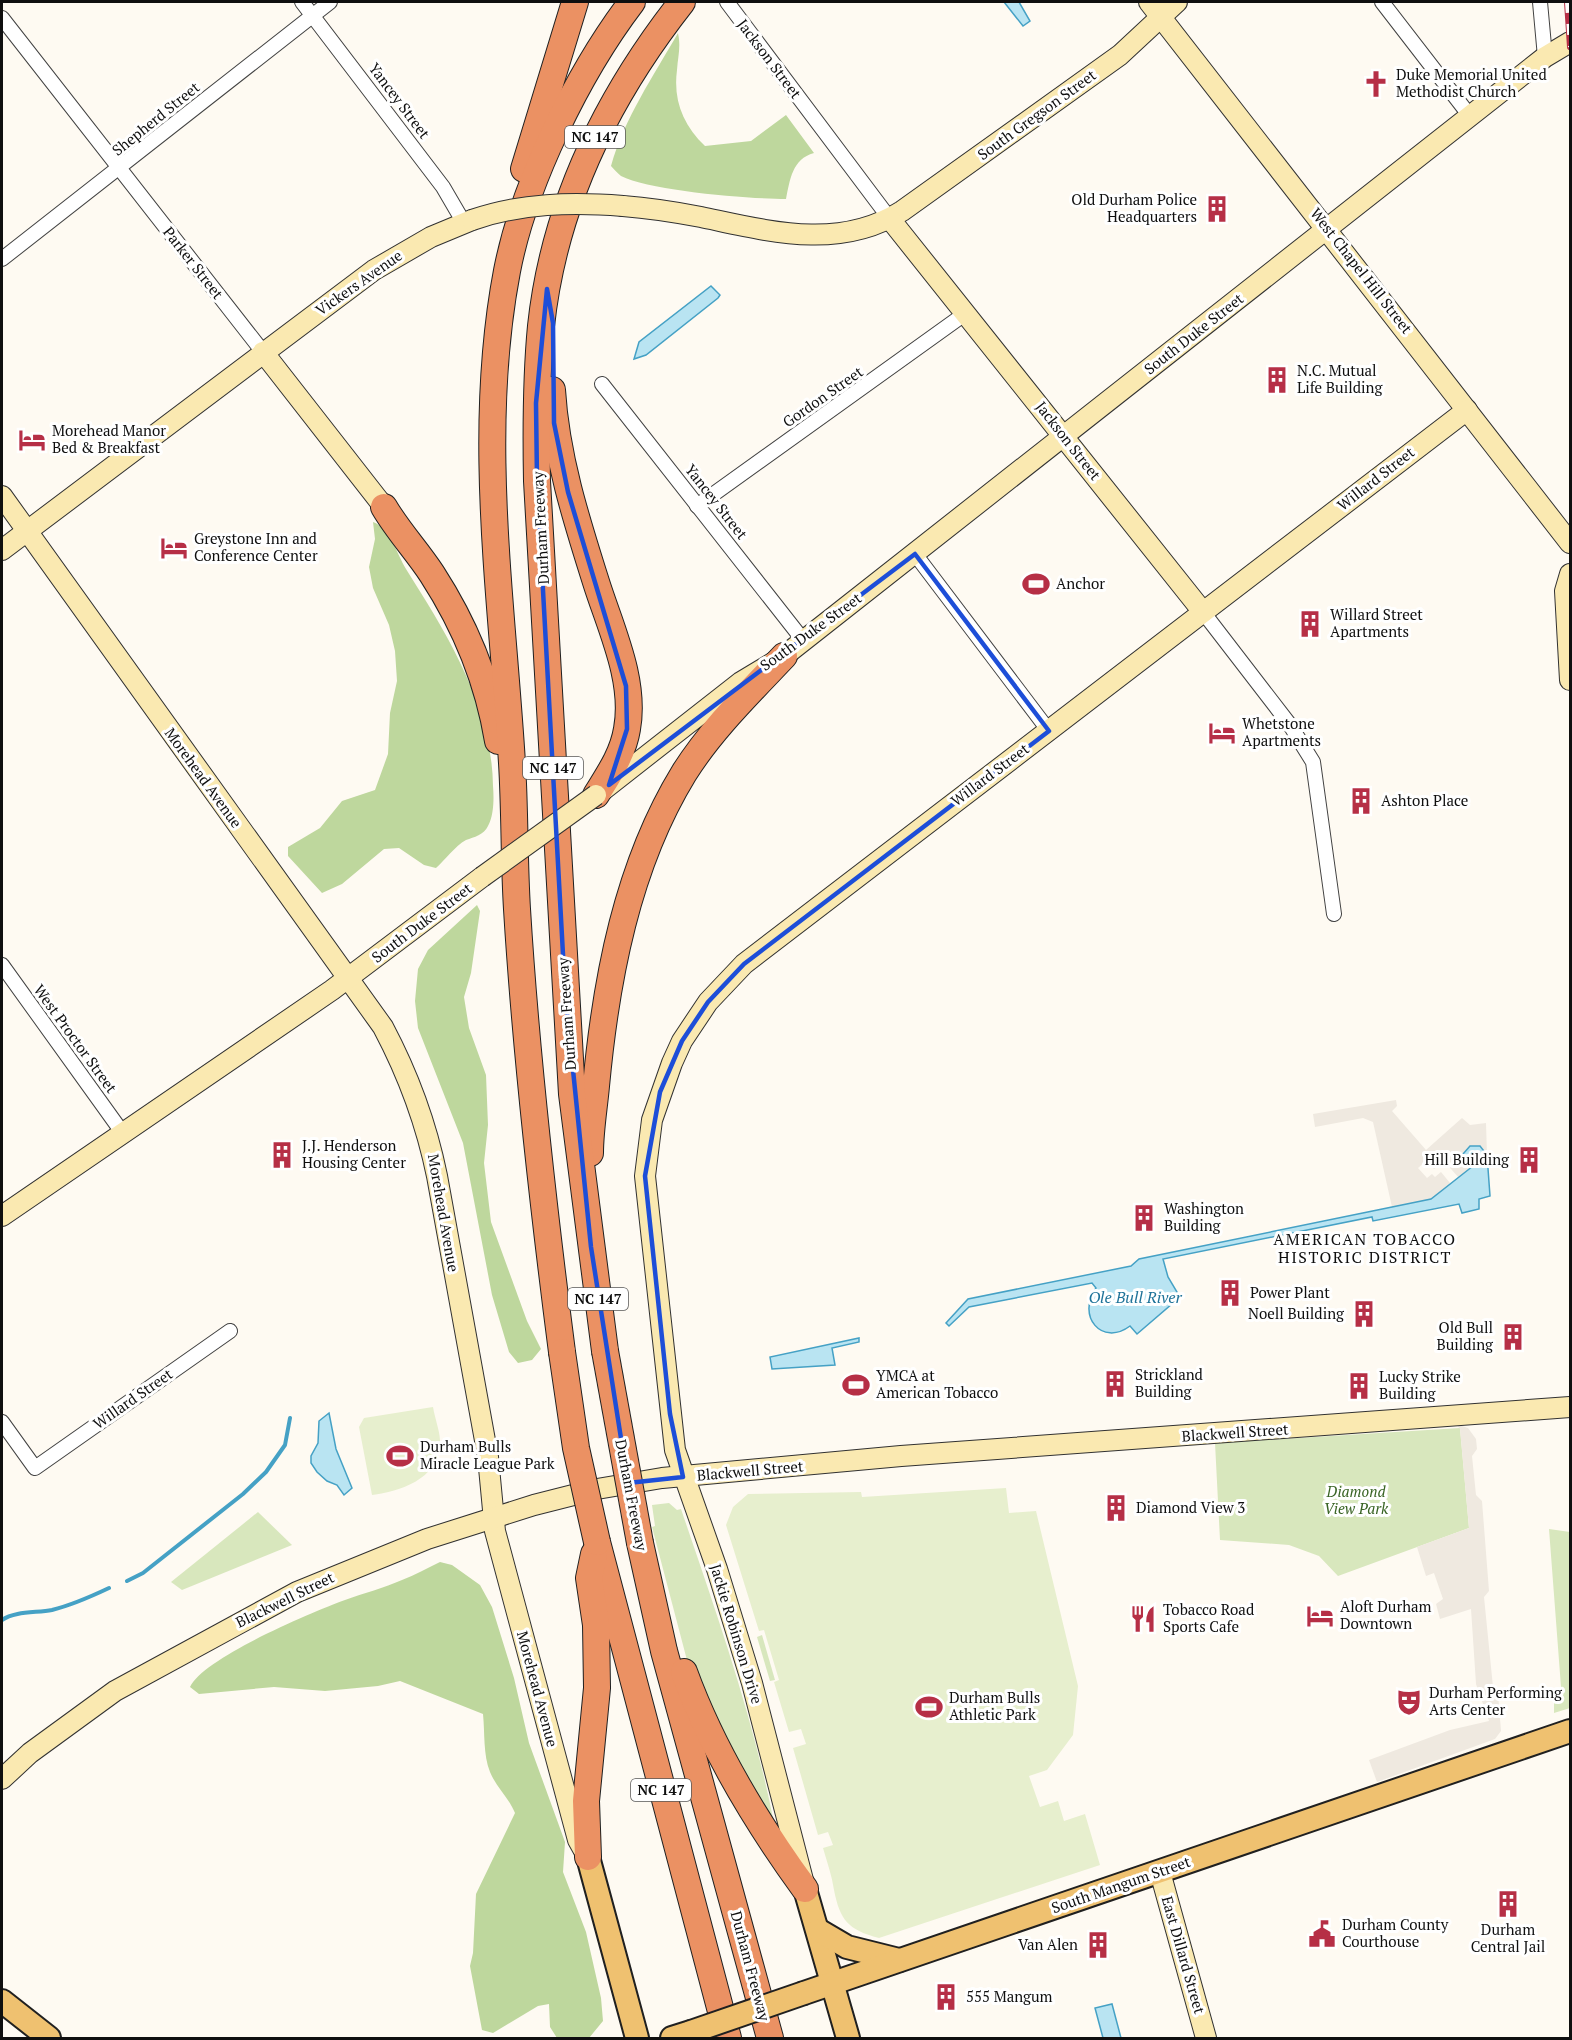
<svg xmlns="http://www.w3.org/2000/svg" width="1572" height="2040" font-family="'PT Serif',serif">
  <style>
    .green { fill: #d8e7bd }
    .forest { fill: #bed79d }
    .pitch { fill: #e7efce }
    .plaza { fill: #efe9e0 }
    .water { fill: #b9e4f2; stroke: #45a1c5; stroke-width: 1.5 }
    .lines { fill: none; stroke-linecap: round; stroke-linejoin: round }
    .stream { stroke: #45a1c5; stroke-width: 4 }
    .street-casing { stroke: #424242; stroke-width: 16 }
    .secondary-casing { stroke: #313131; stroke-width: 22 }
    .primary-casing { stroke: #202020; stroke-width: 26 }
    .highway-casing { stroke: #202020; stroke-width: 28 }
    .street { stroke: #fff; stroke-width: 14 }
    .secondary { stroke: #fae9b1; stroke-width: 20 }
    .primary { stroke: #efc170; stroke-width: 22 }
    .highway { stroke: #eb9163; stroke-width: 26 }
    .rail-casing { stroke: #b62f46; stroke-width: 6 }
    .rail { stroke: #fff; stroke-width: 4; stroke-dasharray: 11; stroke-linecap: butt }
    .secondary-bridge-casing { stroke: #313131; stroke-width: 22; stroke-linecap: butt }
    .primary-bridge-casing { stroke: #202020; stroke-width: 26; stroke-linecap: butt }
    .highway-bridge-casing { stroke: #202020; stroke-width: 28; stroke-linecap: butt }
    .secondary-bridge { stroke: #fae9b1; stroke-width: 20 }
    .primary-bridge { stroke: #efc170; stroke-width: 22 }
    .highway-bridge { stroke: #eb9163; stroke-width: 26 }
    .marked { fill: none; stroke: #1d4ed8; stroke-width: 4.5; stroke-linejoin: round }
    .labels { text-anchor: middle; stroke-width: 6; stroke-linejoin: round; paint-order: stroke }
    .shield { fill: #fff; stroke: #575757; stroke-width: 1.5 }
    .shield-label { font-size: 14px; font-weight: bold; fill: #0f0f0f }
    .street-label { font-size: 15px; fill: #0f0f0f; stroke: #fff }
    .poi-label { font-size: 15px; fill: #0f0f0f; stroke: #fff; text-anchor: start }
    .park-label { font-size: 15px; font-style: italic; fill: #386323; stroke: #fff }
    .neighbourhood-label { font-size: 16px; letter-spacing: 1.5px; fill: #0f0f0f; stroke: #fff }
    .water-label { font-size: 16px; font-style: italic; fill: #1f7399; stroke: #fff }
  </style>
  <rect width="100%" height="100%" fill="#fefaf2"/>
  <!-- green -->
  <g class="green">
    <path d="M1460,1428L1469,1528L1338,1576L1319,1556L1289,1545L1220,1540L1215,1443Z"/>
    <path d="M669,1503L677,1510L681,1509C716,1612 753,1716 774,1823L770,1824L688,1664L652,1527L655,1526L652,1505Z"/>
    <path d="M258,1512L292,1545L182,1590L171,1582Z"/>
    <path d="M1549,1529L1570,1532V1708L1554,1713V1702L1562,1700Z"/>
    <path d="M762,1635L775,1680L770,1681L757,1637Z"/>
  </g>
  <!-- forest -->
  <g class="forest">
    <path d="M678,33C681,47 678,56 677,70C673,100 683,125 705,146L751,141L786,115L814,153C792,159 790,180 786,199C750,199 650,191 621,176C617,173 614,169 611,166C624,119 654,75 678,33Z"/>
    <path d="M373,522C390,528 397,554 406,569C447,634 492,706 493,786C494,798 494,815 488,826C484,835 474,837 466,840C455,846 445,860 436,868L424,865L399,848L384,849L342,884L322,893L288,856V847L320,828L342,801L375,790L388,754L390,713L397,681L395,651L389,625L373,588L369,567L375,539Z"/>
    <path d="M477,905L480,911L471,973L464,997L469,1028L486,1075L488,1125L484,1163L491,1222L527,1321L541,1349L532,1360L518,1363L509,1352L492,1295L463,1143L418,1028L415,1001L418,969L428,950Z"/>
    <path d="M440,1562L452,1565L480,1585L492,1607L514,1678L529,1743L565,1842L563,1872L586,1932L601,1998L603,2021L589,2038H557L550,2027L549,2004L538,2006L493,2033L482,2030L470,1966L473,1953L476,1894L515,1813C509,1798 496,1787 490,1772C483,1754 485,1734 483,1714L400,1681L378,1686L325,1691L274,1687L199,1694L190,1687C203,1658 312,1612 345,1600C364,1593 384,1588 402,1580C415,1575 427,1568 440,1562Z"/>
  </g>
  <!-- pitch -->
  <g class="pitch">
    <path d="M433,1407C435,1419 441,1434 440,1445C437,1480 400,1491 372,1495L359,1427L364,1418Z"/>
    <path d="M1006,1488L1009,1513L1036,1511L1078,1686L1073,1735L1047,1770L1029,1776L1040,1807L1058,1801L1064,1821L1085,1814L1100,1865L879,1938C848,1930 840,1920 834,1890C832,1876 827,1862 823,1848L833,1845L828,1832L818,1835L793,1748L806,1744L801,1729L789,1732L774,1682L779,1680L764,1630L759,1631L726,1525L733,1507L748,1494L861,1492L862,1497Z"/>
  </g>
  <!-- plaza -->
  <g class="plaza">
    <path d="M1396,1100L1397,1106L1392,1111L1426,1150L1462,1118L1470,1125L1486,1123L1487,1155L1480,1146L1473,1166L1459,1178L1444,1161L1434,1169L1427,1160L1418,1168L1427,1178L1432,1174L1435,1177L1441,1172L1450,1183L1431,1199L1392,1207L1373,1122L1363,1118L1315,1127L1313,1114Z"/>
    <path d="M1456,1424L1468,1428L1476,1439L1477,1449L1472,1456L1476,1495L1482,1501L1489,1591L1484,1597L1493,1687L1498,1693L1501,1731L1495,1739L1377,1782L1369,1760L1450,1730L1489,1721L1476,1684L1471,1609L1440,1619L1436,1604L1443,1599L1434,1573L1426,1576L1417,1547L1469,1528L1460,1429Z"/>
  </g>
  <!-- water -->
  <g class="water">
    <path d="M1004,2H1019L1030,21L1023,26Z"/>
    <path d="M711,286L720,295L718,298L646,355L634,359L639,342Z"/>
    <path d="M1470,1146H1480L1487,1155L1490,1196L1479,1199V1209L1462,1213L1459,1204L1373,1221L1372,1217L1163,1259L1168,1277L1180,1297L1137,1334L1130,1326C1102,1347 1076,1316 1096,1288L1092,1283L969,1307L949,1326L946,1323L968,1299L1131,1266L1139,1259L1431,1199L1473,1166L1463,1154Z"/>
    <path d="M859,1338V1342L832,1348L835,1365L772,1369L770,1357Z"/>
    <path d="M329,1413L336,1449L352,1488L344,1495L337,1485L327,1481L317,1472L311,1463V1456L318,1443L319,1421Z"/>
    <path d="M1112,2004L1121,2038H1103L1095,2008Z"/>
  </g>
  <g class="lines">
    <!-- stream -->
    <g class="stream">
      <path d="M127,1581L143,1573L243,1494L266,1472L285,1445L290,1418"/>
      <path d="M2,1620C15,1611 36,1613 52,1610C72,1605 90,1597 109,1588"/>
    </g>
    <defs>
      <g id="street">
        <path d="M302,2L443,187L464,223"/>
        <path d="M727,2L890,219"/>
        <path d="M1382,2L1470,116"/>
        <path d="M1540,2L1545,57"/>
        <path d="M2,18L263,352"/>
        <path d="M2,259L330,2"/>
        <path d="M602,384L803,640"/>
        <path d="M697,506L966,313"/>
        <path d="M915,554L1049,731"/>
        <path d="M1203,612L1290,725L1313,762L1334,914"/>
        <path d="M2,965L122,1132"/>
        <path d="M2,1422L35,1468L230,1331"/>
      </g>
      <g id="secondary">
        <path d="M1149,2L1570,543"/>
        <path d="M623,206C649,208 675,212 701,217C768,231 839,251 902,211L1120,55L1177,2"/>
        <path d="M890,219L1203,612"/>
        <path d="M263,352L384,507"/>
        <path d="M2,496L383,1027C409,1076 426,1122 437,1176L488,1457L495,1531L578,1840L583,1849"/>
        <path d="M2,550L374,270L431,237L472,220"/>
        <path d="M1570,574L1565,591L1570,680"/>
        <path d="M603,790L741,682L784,656L1545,57L1570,42"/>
        <path d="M2,1216L332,990L482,877"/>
        <path d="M2,1779L30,1753L115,1691L297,1592L427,1539L534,1505L597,1489L662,1478L901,1456L1570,1407"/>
        <path d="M1160,1872L1206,2038"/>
        <path d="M803,1880L752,1683L717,1569L675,1450L645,1176L652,1120L672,1063L682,1041L708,1002L744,964L1467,410"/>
      </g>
      <g id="primary">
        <path d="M588,1857L637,2038"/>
        <path d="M805,1889L848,2038"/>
        <path d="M818,1930L847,1947L899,1960"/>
        <path d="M804,1993L1570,1731"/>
        <path d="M2,2001L49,2038"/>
        <path d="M672,2038L691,2032"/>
      </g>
      <g id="highway">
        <path d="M524,169L575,2"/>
        <path d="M552,390C556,456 576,519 596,582C610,627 636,680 627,729C623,754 609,774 596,795"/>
        <path d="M384,507C398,531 417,551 432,574C465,625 488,680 498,741"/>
        <path d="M590,1153C590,1131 594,1108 596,1086C606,979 627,866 684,773C711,730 749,693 784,656"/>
        <path d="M605,1351L572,1094L537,481C536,429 536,378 541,326C554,205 608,96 682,2"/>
        <path d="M562,1352C543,1205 526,1057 517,909C514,860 515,812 512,763C502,600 476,433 507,271C524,183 578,73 632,2"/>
        <path d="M597,1542L728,2038"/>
        <path d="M640,1543L664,1651L770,2038"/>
        <path d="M684,1672C712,1749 757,1823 805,1889"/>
        <path d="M588,1857L586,1801L597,1688L596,1625L589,1578L594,1554"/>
      </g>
    </defs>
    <!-- street casing -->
    <use href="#street" class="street-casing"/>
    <!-- secondary casing -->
    <use href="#secondary" class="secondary-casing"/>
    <!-- primary casing -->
    <use href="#primary" class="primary-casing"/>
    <!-- highway casing -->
    <use href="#highway" class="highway-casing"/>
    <!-- street -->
    <use href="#street" class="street"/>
    <!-- secondary -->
    <use href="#secondary" class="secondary"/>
    <!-- primary -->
    <use href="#primary" class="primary"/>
    <!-- highway -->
    <use href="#highway" class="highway"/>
    <defs>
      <path id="rail" d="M1567,2L1570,47"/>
    </defs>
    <!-- rail casing -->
    <use href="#rail" class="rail-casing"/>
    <!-- rail -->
    <use href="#rail" class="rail"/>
    <defs>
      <g id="secondary-bridge">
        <path d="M472,220C521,203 572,202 623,206"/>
        <path d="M482,877L596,795"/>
      </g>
      <path id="primary-bridge" d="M691,2032L804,1993"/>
      <g id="highway-bridge">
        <path d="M605,1351L640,1543"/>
        <path d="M562,1352L576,1448L597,1542"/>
      </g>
    </defs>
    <!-- secondary-bridge casing -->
    <use href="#secondary-bridge" class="secondary-bridge-casing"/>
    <!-- primary-bridge casing -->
    <use href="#primary-bridge" class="primary-bridge-casing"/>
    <!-- highway-bridge casing -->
    <use href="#highway-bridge" class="highway-bridge-casing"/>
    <!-- secondary-bridge -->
    <use href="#secondary-bridge" class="secondary-bridge"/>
    <!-- primary-bridge -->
    <use href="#primary-bridge" class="primary-bridge"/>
    <!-- highway-bridge -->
    <use href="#highway-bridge" class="highway-bridge"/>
  </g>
  <!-- marked area -->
  <path class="marked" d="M547,289L553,323L554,423L568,492L626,686L627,729L609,785L915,554L1049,731L744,964L708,1002L682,1041L660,1092L645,1176L670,1414L683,1477L628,1483L591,1247L565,991L537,481L536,403Z"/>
  <!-- icons -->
  <defs>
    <symbol id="church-bare" viewBox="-9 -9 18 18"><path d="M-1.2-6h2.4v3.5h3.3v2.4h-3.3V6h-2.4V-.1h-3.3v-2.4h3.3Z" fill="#b62f46" stroke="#fff" stroke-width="2.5" paint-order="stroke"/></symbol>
    <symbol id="building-bare" viewBox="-9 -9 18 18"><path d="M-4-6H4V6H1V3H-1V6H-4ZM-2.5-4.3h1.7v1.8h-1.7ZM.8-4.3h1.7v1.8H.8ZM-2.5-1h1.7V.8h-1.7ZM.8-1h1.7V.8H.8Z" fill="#b62f46" stroke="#fff" stroke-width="2.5" paint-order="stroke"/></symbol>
    <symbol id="hotel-bare" viewBox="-9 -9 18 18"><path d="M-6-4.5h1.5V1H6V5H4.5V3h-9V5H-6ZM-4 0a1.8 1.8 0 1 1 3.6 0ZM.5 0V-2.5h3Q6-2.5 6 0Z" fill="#b62f46" stroke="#fff" stroke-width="2.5" paint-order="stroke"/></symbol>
    <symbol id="stadium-bare" viewBox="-9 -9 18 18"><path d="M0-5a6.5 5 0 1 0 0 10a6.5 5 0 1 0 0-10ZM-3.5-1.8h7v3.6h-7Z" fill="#b62f46" stroke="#fff" stroke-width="2.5" paint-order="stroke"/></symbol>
    <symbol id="restaurant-bare" viewBox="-9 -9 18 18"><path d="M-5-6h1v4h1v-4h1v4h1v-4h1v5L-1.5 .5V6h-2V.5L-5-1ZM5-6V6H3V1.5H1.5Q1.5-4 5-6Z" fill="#b62f46" stroke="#fff" stroke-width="2.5" paint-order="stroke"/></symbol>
    <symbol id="theatre-bare" viewBox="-9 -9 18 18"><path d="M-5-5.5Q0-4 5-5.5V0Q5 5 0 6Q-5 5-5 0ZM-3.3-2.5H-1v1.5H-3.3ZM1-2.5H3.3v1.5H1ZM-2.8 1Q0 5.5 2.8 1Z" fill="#b62f46" stroke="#fff" stroke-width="2.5" paint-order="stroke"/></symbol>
    <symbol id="civic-bare" viewBox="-9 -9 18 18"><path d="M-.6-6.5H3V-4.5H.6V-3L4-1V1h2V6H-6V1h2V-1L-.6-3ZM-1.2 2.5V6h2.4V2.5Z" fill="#b62f46" stroke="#fff" stroke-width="2.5" paint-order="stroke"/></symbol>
  </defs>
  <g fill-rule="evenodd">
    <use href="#church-bare" x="1357" y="65" width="38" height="38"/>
    <use href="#building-bare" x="1198" y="190" width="38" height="38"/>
    <use href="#building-bare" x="1258" y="361" width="38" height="38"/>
    <use href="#hotel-bare" x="13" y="421" width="38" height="38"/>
    <use href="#hotel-bare" x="155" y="529" width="38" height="38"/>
    <use href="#stadium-bare" x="1017" y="565" width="38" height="38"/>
    <use href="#building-bare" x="1291" y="605" width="38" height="38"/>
    <use href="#hotel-bare" x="1203" y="714" width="38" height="38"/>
    <use href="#building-bare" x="1342" y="782" width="38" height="38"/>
    <use href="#building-bare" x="263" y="1136" width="38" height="38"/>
    <use href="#building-bare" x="1510" y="1141" width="38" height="38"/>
    <use href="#building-bare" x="1125" y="1199" width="38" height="38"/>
    <use href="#building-bare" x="1211" y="1274" width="38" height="38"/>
    <use href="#building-bare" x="1345" y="1295" width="38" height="38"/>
    <use href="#building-bare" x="1494" y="1318" width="38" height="38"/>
    <use href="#building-bare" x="1096" y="1365" width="38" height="38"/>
    <use href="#stadium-bare" x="837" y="1366" width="38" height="38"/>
    <use href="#building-bare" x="1340" y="1367" width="38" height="38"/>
    <use href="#stadium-bare" x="381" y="1437" width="38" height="38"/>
    <use href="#building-bare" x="1097" y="1489" width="38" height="38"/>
    <use href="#hotel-bare" x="1301" y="1597" width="38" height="38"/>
    <use href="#restaurant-bare" x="1124" y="1600" width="38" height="38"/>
    <use href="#theatre-bare" x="1390" y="1683" width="38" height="38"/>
    <use href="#stadium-bare" x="910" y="1688" width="38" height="38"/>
    <use href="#building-bare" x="1489" y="1885" width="38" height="38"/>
    <use href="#civic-bare" x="1303" y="1915" width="38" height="38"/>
    <use href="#building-bare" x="1079" y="1926" width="38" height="38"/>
    <use href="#building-bare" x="927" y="1978" width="38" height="38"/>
  </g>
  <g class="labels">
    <!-- shield labels -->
    <g class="shield">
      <rect x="565" y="126" width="60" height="22" rx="4.5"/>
      <rect x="523" y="757" width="60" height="22" rx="4.5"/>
      <rect x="568" y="1288" width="60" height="22" rx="4.5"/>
      <rect x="631" y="1779" width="60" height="22" rx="4.5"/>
    </g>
    <g class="shield-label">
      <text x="595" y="142">NC 147</text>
      <text x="553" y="773">NC 147</text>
      <text x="598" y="1304">NC 147</text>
      <text x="661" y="1795">NC 147</text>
    </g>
    <!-- street labels -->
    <g class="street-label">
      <text transform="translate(769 59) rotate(53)" y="5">Jackson Street</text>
      <text transform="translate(399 101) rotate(53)" y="5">Yancey Street</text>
      <text transform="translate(1037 115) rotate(-36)" y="5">South Gregson Street</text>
      <text transform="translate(156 119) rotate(-39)" y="5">Shepherd Street</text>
      <text transform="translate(193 263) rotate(52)" y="5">Parker Street</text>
      <text transform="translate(1361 271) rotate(52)" y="5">West Chapel Hill Street</text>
      <text transform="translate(359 283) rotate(-35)" y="5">Vickers Avenue</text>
      <text transform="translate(1194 334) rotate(-38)" y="5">South Duke Street</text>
      <text transform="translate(823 397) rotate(-35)" y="5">Gordon Street</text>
      <text transform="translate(1068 441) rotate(52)" y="5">Jackson Street</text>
      <text transform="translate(1376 479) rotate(-38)" y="5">Willard Street</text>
      <text transform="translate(716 502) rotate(52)" y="5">Yancey Street</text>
      <text transform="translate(541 528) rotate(-93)" y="5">Durham Freeway</text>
      <text transform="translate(811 632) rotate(-36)" y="5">South Duke Street</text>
      <text transform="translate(990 775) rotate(-37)" y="5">Willard Street</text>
      <text transform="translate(203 778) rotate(54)" y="5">Morehead Avenue</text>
      <text transform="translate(422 923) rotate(-37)" y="5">South Duke Street</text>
      <text transform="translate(567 1014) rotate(-94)" y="5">Durham Freeway</text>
      <text transform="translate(75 1039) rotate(54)" y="5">West Proctor Street</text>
      <text transform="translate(443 1213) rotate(80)" y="5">Morehead Avenue</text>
      <text transform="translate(133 1399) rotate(-35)" y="5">Willard Street</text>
      <text transform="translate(1235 1433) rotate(-4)" y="5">Blackwell Street</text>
      <text transform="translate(750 1471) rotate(-5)" y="5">Blackwell Street</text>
      <text transform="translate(631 1495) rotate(79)" y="5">Durham Freeway</text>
      <text transform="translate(285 1600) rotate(-26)" y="5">Blackwell Street</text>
      <text transform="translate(736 1634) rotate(73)" y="5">Jackie Robinson Drive</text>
      <text transform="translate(537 1689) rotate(75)" y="5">Morehead Avenue</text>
      <text transform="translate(1121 1885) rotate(-19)" y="5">South Mangum Street</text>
      <text transform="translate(1183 1955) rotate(74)" y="5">East Dillard Street</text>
      <text transform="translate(750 1966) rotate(75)" y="5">Durham Freeway</text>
    </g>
    <!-- poi labels -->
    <g class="poi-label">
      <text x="1396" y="80">Duke Memorial United<tspan x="1396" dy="17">Methodist Church</tspan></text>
      <text x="1197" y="205" text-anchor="end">Old Durham Police<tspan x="1197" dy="17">Headquarters</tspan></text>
      <text x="1297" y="376">N.C. Mutual<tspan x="1297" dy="17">Life Building</tspan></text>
      <text x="52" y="436">Morehead Manor<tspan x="52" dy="17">Bed &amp; Breakfast</tspan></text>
      <text x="194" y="544">Greystone Inn and<tspan x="194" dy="17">Conference Center</tspan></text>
      <text x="1056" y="589">Anchor</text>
      <text x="1330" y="620">Willard Street<tspan x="1330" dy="17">Apartments</tspan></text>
      <text x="1242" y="729">Whetstone<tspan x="1242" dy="17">Apartments</tspan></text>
      <text x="1381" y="806">Ashton Place</text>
      <text x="302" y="1151">J.J. Henderson<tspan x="302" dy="17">Housing Center</tspan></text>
      <text x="1509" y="1165" text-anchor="end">Hill Building</text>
      <text x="1164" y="1214">Washington<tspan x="1164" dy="17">Building</tspan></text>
      <text x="1250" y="1298">Power Plant</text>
      <text x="1344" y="1319" text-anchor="end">Noell Building</text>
      <text x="1493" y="1333" text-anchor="end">Old Bull<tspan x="1493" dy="17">Building</tspan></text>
      <text x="1135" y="1380">Strickland<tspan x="1135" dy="17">Building</tspan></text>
      <text x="876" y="1381">YMCA at<tspan x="876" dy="17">American Tobacco</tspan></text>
      <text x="1379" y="1382">Lucky Strike<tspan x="1379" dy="17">Building</tspan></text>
      <text x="420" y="1452">Durham Bulls<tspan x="420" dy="17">Miracle League Park</tspan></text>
      <text x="1136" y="1513">Diamond View 3</text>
      <text x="1340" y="1612">Aloft Durham<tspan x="1340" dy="17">Downtown</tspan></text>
      <text x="1163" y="1615">Tobacco Road<tspan x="1163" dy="17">Sports Cafe</tspan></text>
      <text x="1429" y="1698">Durham Performing<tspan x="1429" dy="17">Arts Center</tspan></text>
      <text x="949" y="1703">Durham Bulls<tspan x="949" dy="17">Athletic Park</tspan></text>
      <text x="1342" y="1930">Durham County<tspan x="1342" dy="17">Courthouse</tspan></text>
      <text x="1508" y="1935" text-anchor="middle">Durham<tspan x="1508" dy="17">Central Jail</tspan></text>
      <text x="1078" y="1950" text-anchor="end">Van Alen</text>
      <text x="966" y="2002">555 Mangum</text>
    </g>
    <!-- park labels -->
    <g class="park-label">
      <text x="1356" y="1497">Diamond<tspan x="1356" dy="17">View Park</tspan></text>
    </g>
    <!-- neighbourhood labels -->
    <g class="neighbourhood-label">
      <text x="1365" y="1245">AMERICAN TOBACCO<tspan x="1365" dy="18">HISTORIC DISTRICT</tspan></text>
    </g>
    <!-- water labels -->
    <g class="water-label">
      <text x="1135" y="1303">Ole Bull River</text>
    </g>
  </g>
  <!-- border -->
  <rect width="1572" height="2040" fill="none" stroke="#0f0f0f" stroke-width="6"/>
</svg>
